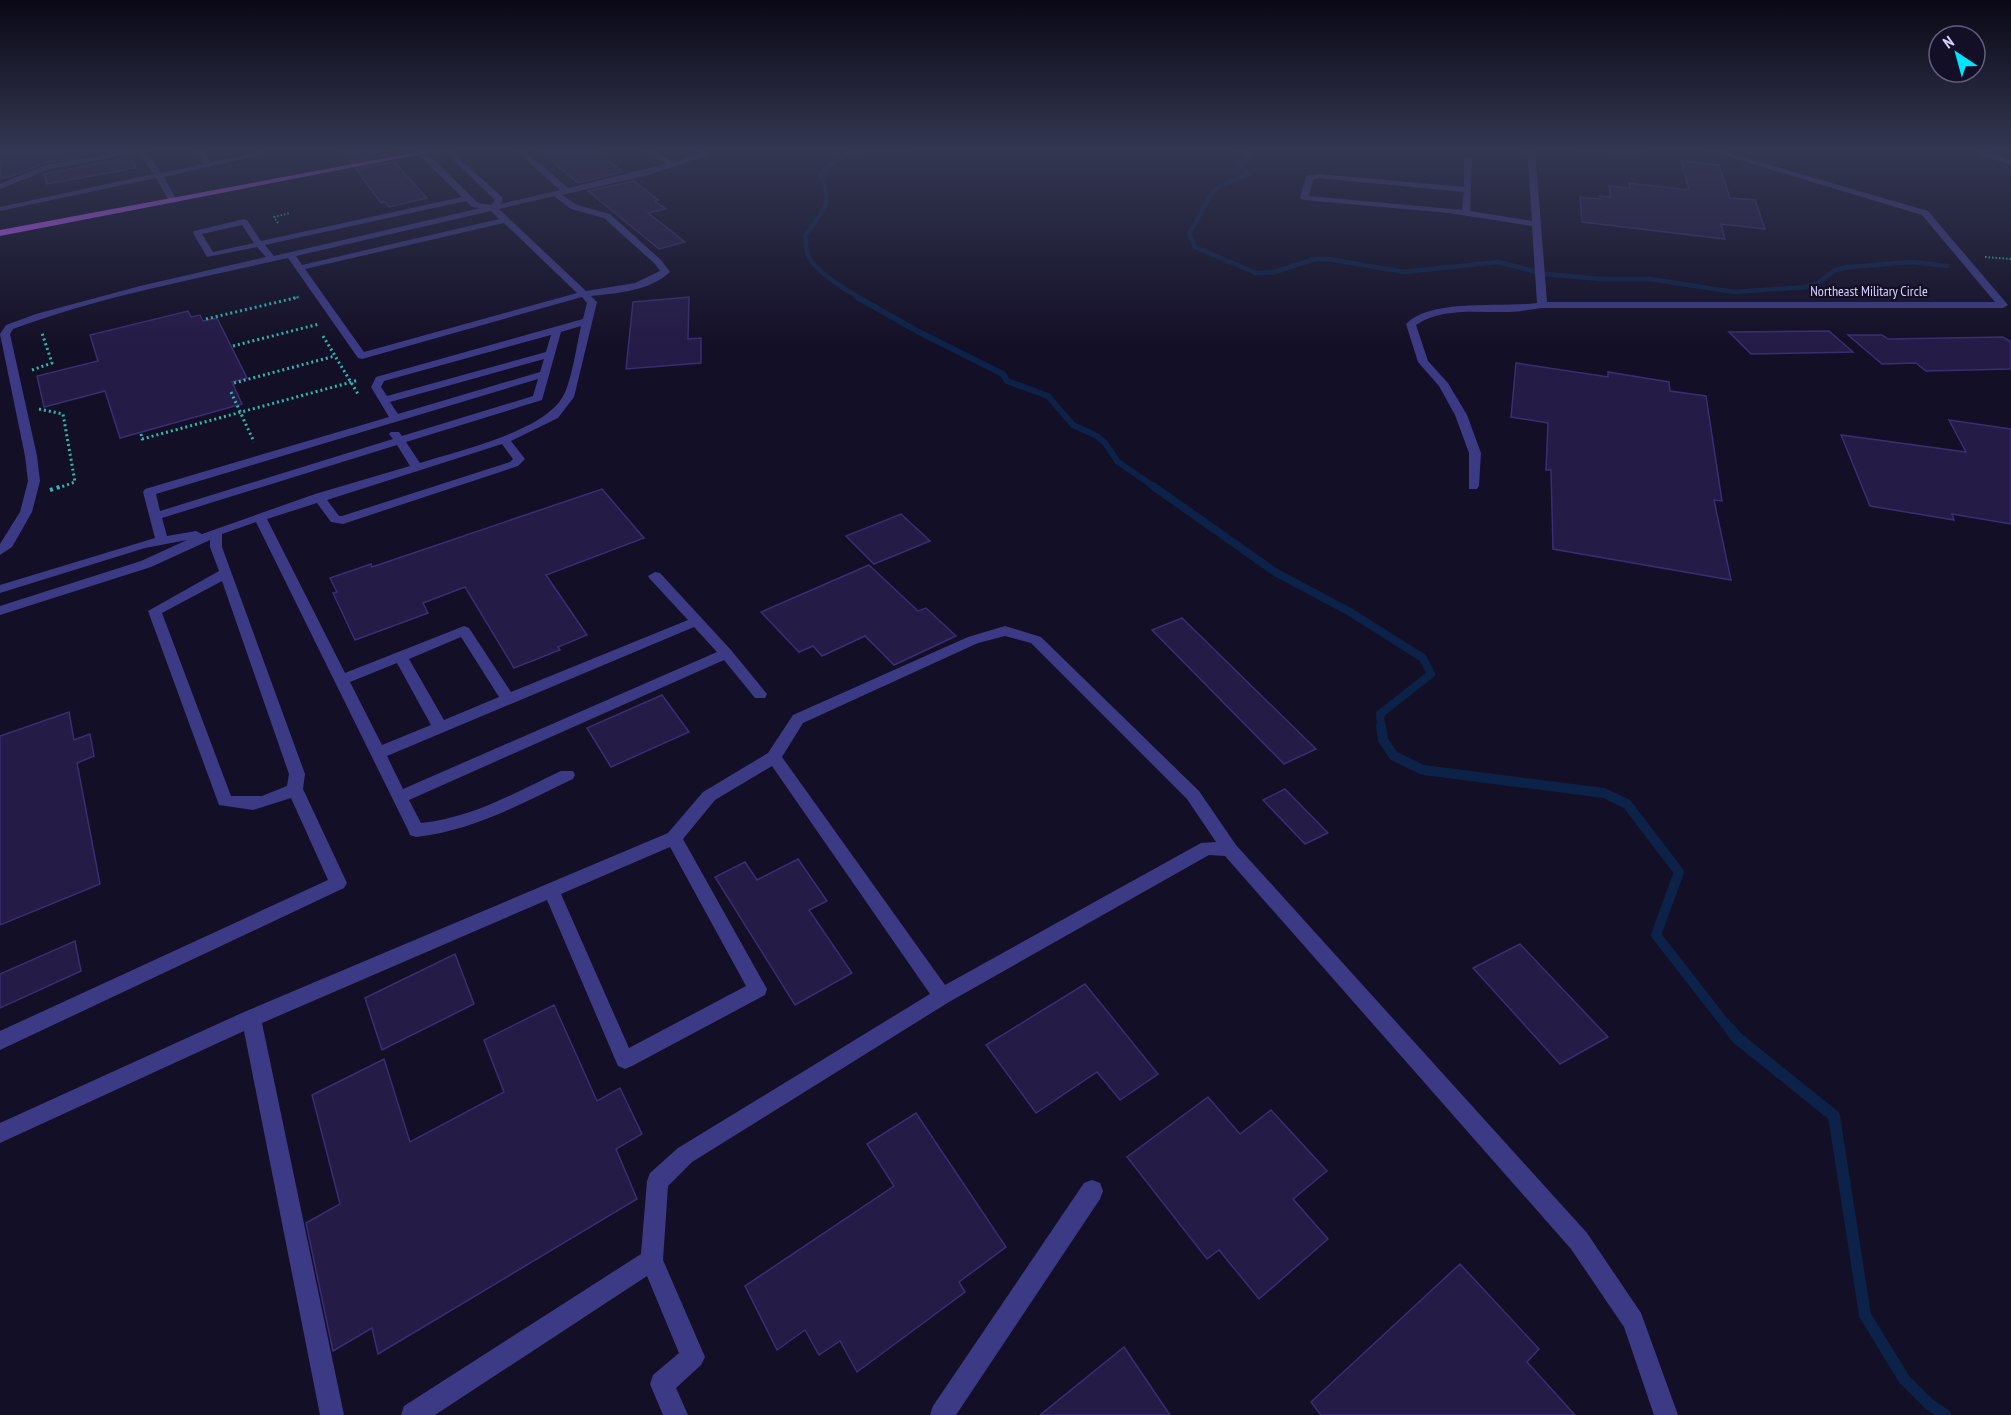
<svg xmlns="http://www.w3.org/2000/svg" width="2011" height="1415" font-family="'PT Sans Narrow',sans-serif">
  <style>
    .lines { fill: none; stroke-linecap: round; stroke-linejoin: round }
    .stream-far4 { stroke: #0c2248; stroke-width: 4.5 }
    .stream-far3 { stroke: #0c2248; stroke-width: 6 }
    .stream-far2 { stroke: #0c2248; stroke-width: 8 }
    .stream-far1 { stroke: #0c2248; stroke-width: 10 }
    .stream { stroke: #0c2248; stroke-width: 12 }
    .building { fill: #241b47; stroke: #3b2d73; stroke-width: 1.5 }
    .path-far2 { stroke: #2fb8b0; stroke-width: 2; stroke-dasharray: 1.5 2; stroke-linecap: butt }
    .path-far1 { stroke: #2fb8b0; stroke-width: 3; stroke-dasharray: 2 3; stroke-linecap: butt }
    .path { stroke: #2fb8b0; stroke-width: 4; stroke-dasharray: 3 4; stroke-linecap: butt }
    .minor { fill: #3d3a85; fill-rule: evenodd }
    .major { fill: #c25bff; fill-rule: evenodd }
    .labels { text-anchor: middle; stroke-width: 4.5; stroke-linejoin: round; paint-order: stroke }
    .far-street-label { font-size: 14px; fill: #d9d4ff; stroke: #130f26 }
  </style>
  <rect width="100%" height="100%" fill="#130f26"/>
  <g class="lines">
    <!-- stream-far4 -->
    <g class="stream-far4">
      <path d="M1231,149L1243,152L1251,158L1238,164L1248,174C1201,192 1213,195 1189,234L1195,247L1256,273L1275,272L1315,259H1328L1404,272L1498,262L1545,274L1601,279H1650L1734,292L1806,287L1818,283L1835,270L1849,267L1912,262L1947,266"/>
      <path d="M860,298C847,291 812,269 808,255C806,249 806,241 805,235C822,212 835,203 820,175C853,141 866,156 907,149"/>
    </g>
    <!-- stream-far3 -->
    <path class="stream-far3" d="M857,297L919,332L1003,374L1007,381L1048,396L1073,425L1097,436L1105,443L1118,462L1156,488"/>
    <!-- stream-far2 -->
    <path class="stream-far2" d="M1153,486L1275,572L1350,612L1423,658L1431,674L1380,714L1381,727"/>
    <!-- stream-far1 -->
    <path class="stream-far1" d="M1381,726L1383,740L1394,756L1423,770L1604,793L1627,804L1679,872L1656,935L1731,1031"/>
    <!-- stream -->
    <path class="stream" d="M1730,1029L1736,1037L1834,1116L1865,1315L1904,1379L1929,1404L1945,1415"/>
  </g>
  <!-- building -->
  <g class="building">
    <path d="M0,149H125L45,163L12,176L0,179Z"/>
    <path d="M340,149H382L388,155L351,162Z"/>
    <path d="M537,149H592L623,172L578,183Z"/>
    <path d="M130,157L136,168L47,184L44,174Z"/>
    <path d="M1681,161L1719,165L1730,198L1755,200L1765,229L1721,224L1725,239L1582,222L1580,197L1600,199V196L1611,197L1609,186L1630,188L1629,183L1689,190Z"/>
    <path d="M394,162L427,198L389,207L385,202L381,203L356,169Z"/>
    <path d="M634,181L658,200L655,201L666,209L648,213L685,242L659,249L588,191Z"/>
    <path d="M689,297L688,339L701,338V363L626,369L633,302Z"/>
    <path d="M188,311L191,317L200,315L203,321L217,318L247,378L232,382L242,404L120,438L105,391L44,407L37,376L98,361L90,335Z"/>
    <path d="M1829,331L1853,352L1751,354L1729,332Z"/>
    <path d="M1848,335H1882L1888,339L2003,337L2011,342V369L1926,371L1916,363L1882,364Z"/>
    <path d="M1516,363L1608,377V372L1669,382L1670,391L1706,396L1722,501L1714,500L1731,580L1553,549L1551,470H1546L1548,423L1511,417Z"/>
    <path d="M1949,420L2011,429V524L1952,514L1954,520L1870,506L1841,435L1966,452Z"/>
    <path d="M602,489L644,538L546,575L587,635L558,647L560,650L514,668L465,587L423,603L428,613L355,640L333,593L337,592L330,578L371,564L372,567Z"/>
    <path d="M901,514L930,541L874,564L846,536Z"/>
    <path d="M869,565L918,611L926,608L956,636L894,665L865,636L822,656L813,646L799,652L761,612Z"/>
    <path d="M1182,618L1316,749L1284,764L1152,630Z"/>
    <path d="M662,695L689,732L611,767L587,728Z"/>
    <path d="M69,712L74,740L90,734L94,756L77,763L100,884L0,925V736Z"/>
    <path d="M1285,789L1328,833L1305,844L1263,800Z"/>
    <path d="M798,859L827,901L809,910L852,973L795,1005L715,877L745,862L757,880Z"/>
    <path d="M75,941L81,971L0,1008V974Z"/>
    <path d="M1520,944L1608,1037L1560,1064L1473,968Z"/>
    <path d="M455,954L474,1004L382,1050L365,998Z"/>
    <path d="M1085,984L1158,1074L1120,1100L1097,1072L1036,1113L986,1045Z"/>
    <path d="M554,1005L597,1101L620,1088L642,1134L616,1149L637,1199L378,1354L372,1328L333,1351L306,1223L340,1204L312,1095L384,1059L410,1142L504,1092L484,1040Z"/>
    <path d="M1208,1097L1240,1134L1271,1110L1327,1171L1293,1199L1328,1239L1259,1299L1219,1250L1207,1259L1127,1157Z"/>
    <path d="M916,1113L1006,1247L959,1282L965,1292L857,1372L840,1341L819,1355L805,1330L777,1350L745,1286L894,1186L867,1144Z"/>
    <path d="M1460,1264L1539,1349L1527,1362L1575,1415H1321L1311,1402Z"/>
    <path d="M1124,1347L1170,1415H1040Z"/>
  </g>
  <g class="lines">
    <!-- path-far2 -->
    <g class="path-far2">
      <path d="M278,223L274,217L290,213"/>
      <path d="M1985,257L2011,259"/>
      <path d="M293,298L299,297"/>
    </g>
    <!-- path-far1 -->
    <g class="path-far1">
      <path d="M206,319L299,297"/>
      <path d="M323,336L358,394"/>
      <path d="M233,346L319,324"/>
      <path d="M32,370L52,363L42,333"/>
      <path d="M234,383L335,356"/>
      <path d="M231,392L254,442"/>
      <path d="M39,409L63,414L75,482L58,488"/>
      <path d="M141,434L142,439L359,380"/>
    </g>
    <!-- path -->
    <path class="path" d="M50,490L62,486"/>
    <!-- minor -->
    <g class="minor">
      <path d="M136,149H144L161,173L203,164L196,149H202L210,162L257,153L258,149H264L265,154L164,177L177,201L173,203L169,201L156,178L0,211V207L154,174L138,153L50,169L0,189V184L45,165Z"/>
      <path d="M442,149H449L503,198L501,204L560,190L517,152V149H523L568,188L666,164L642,149H650L674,162L699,154L693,149H700L709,155L649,175L562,195L577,205L610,214L661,260L670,272C650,291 617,293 591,296L597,302L574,397L558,418L511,441L525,459L518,466L343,524L331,522L317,503L267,519L345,673L464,626L469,628L511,692L688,620L650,579L648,576L655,572L660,573L731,650L767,694L765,698H755L724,660L409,800L421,823C472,818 516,792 561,771H573L575,775L573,779C522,803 473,831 416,837L410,835L408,830L256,522L222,534V547L305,774L303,789L347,883L344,888L0,1050V1031L328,880L291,798L253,810L219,805L148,611L219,571L210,547V540L151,567L0,615V606L141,561L187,540L145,548L0,593V585L155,538L143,492L145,489L389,417L371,387L376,377L583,319L587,303L582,297L362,359L358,358L288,258C196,279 101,296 13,329L10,334L37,456L40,481L32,512L12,547L0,555V544L20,512L28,481L25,456L0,334L6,325L36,314L140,286L266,257L257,247L207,257L193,233L194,231L244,219L247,220L261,241L462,197L419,155V151H425L478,203L491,205L495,200ZM554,196L571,209L604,218L655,264L660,271L635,283L586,291L499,209ZM466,201L472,207L481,208L274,256L265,245ZM491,211L499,219L302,265L296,256ZM504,223L577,293L364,352L305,269ZM242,225L254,243L213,252L202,234ZM581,326C577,344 571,385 562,398C541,432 458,451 420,463L406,442L542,400L561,332ZM551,335L546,352L387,396L381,387L384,381ZM544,359L540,372L398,414L390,402ZM538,379L533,396L402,436L399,432H391L389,434L393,439L160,511L156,494ZM502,444L513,459L510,462L342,516H339L327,500ZM397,445L410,466L315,494L202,534L196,531L167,536L162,518ZM222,581L289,774L287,786L262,796H231L162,613ZM694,627L717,652L403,789L387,756ZM461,637L499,697L444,720L409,659ZM397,663L431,725L382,745L350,682Z"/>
      <path d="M1527,149H1535L1547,302H1995L1922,215L1703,149H1714L1928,211L2008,305L2003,308H1542C1531,309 1520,312 1509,312C1478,313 1443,307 1416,325L1428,361L1448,383L1467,415L1481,453L1479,486L1477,489H1469V453L1455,415L1439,386L1418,362L1406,324C1431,298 1501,308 1537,303L1532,226L1449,213L1304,200L1300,198L1306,176L1319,174L1464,187V159L1468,157L1472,159L1470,211L1532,221ZM1319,178L1464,192L1462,210L1309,196L1313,180Z"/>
      <path d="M1572,149H1646L1632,155L1576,151Z"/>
      <path d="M1974,149H1982L2011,160V165L1982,156Z"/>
      <path d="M1005,626L1041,637L1199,791L1236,845L1587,1233L1641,1313L1678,1415H1654L1624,1327L1571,1249L1225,856L1209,855L949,1002L692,1162L668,1186L663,1260L705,1357L701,1365L676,1388L688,1415H663L650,1384L653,1375L679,1353L647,1276L435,1415H401L404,1406L641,1254L647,1181L650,1173L678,1148L930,994L772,766L715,800L683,839L767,989L765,995L632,1066L625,1069L618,1066L547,900L262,1023L344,1415H320L244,1031L0,1143V1123L244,1012L668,833L703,792L768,753L793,715L968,637ZM1005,636L1031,643L1187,799L1216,842L1201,843L945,985L782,757L803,723L978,643ZM670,847L746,986L629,1048L561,894Z"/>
      <path d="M1092,1180L1100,1183L1103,1191L1100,1199L956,1415H930L933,1406L1084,1183Z"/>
    </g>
    <!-- major -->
    <path class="major" d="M434,149H447L0,236V230Z"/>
  </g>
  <!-- sky -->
  <linearGradient id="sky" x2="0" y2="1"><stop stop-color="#0a0815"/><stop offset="0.43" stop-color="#333752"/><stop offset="1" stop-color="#333752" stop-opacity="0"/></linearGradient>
  <rect width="2011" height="347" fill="url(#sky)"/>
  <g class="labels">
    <!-- far-street labels -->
    <g class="far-street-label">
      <text x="1869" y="296">Northeast Military Circle</text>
    </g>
  </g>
  <!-- north arrow -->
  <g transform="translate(1957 54) rotate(324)"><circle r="28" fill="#130f26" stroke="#625e7d" stroke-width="1.5"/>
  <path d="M0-4.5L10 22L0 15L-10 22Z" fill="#00e5ff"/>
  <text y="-9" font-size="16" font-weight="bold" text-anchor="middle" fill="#d9d4ff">N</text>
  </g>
</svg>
